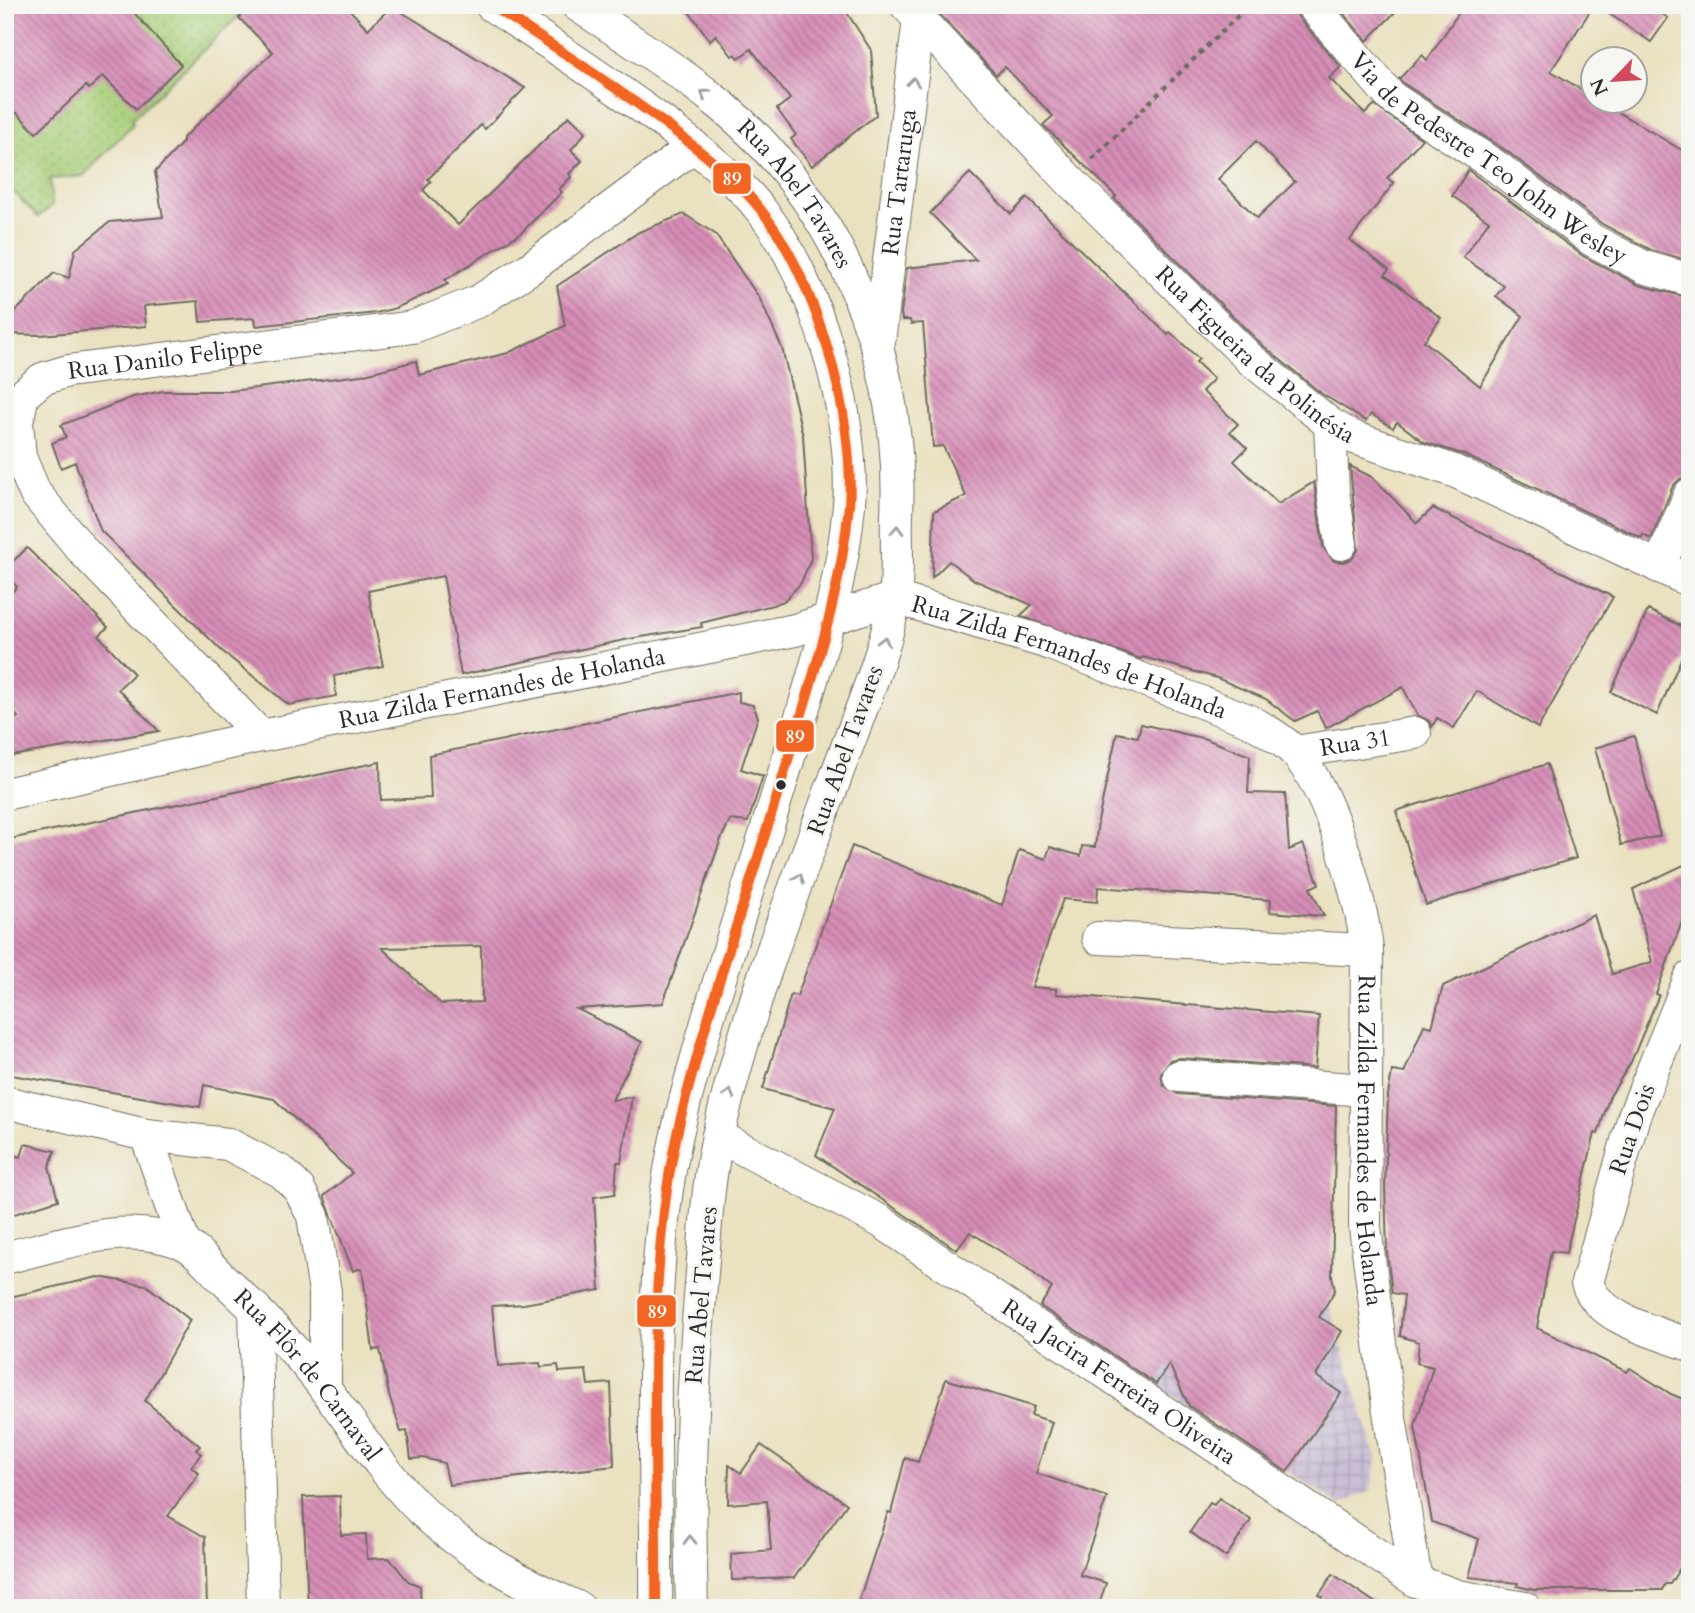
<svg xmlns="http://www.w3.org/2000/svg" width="1695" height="1613" font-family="Cardo,serif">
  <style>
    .industrial { fill: url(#industrial-grid) }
    .park { fill: url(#park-dots); stroke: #697c51; stroke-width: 2 }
    .building { fill: url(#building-back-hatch); fill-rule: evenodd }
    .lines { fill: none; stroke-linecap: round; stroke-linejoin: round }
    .minor-casing { stroke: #6e6b5f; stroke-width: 34 }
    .path { stroke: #6e6b5f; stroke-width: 4.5; stroke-dasharray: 5 5; stroke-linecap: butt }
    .minor { stroke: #fff; stroke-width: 32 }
    .bus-1-casing { stroke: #f6f6f2; stroke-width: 16 }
    .bus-1 { stroke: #f26522; stroke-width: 10 }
    .oneway { stroke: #a0a0a0 }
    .bus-dot { fill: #2b2b2b; stroke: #f6f6f2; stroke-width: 2.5 }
    .labels { text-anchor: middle; stroke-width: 6; stroke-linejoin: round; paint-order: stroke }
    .street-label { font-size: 24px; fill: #2b2b2b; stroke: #f6f6f2 }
    .line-badge { stroke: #f6f6f2; stroke-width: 2.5 }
    .badge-label { font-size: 19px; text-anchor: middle; font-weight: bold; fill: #fff }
  </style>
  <defs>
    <pattern id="industrial-grid" width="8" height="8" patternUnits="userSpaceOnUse" patternTransform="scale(1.75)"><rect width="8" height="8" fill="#cabfd6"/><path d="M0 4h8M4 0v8" fill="none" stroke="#aea4b8"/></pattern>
    <pattern id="park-dots" width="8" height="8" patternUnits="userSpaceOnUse" patternTransform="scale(1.75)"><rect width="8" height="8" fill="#a7cd77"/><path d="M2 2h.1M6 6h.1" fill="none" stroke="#90b067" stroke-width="1.8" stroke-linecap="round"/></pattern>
    <pattern id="building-back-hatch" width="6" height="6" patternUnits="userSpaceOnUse" patternTransform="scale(1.75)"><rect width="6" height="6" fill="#d78db7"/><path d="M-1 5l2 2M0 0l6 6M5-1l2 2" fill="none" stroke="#af7395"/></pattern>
  </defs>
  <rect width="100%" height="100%" fill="#f6f6f2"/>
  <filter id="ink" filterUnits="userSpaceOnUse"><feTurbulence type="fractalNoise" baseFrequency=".0143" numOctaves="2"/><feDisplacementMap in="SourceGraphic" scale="14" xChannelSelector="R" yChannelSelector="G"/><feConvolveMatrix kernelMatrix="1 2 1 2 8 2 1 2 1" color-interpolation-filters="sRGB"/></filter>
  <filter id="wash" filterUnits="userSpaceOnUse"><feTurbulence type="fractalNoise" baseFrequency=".00686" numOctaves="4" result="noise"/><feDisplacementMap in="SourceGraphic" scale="28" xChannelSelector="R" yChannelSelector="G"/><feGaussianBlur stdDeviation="1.57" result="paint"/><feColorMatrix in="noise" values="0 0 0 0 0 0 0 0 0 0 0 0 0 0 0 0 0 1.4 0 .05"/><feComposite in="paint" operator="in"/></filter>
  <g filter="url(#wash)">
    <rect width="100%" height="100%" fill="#eae1c0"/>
    <!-- industrial -->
    <path class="industrial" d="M1234,1237L1328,1302L1377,1460L1370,1491L1340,1505L1139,1374Z"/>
    <!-- park -->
    <path class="park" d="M5,5H250L132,119L133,124L83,176L50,179L52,206L38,217L5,183Z"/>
    <g id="blocks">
      <!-- building -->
      <g class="building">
        <path d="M5,5H127L181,65L136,109L103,76L89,89L86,86L36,133L17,113H5Z"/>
        <path d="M251,5H345L368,29L392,6L525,88L485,129L481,125L428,179L431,182L423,190L458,225L569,116L586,132L571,150L582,161L569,174L571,177L559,189L562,192L521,233L445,280L448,284L396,308L376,313L256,326L255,318L200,322L198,301L144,306L146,326L40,335L5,334V322L54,273L69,278L75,250L110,222L163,217L155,172L183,142V138L273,52L239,18Z"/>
        <path d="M684,5H842L871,50L876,115L812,166L791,139L796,135L777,109L790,99L751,49L739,58L735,54L732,56L716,35L710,40Z"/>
        <path d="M931,5H1294L1298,17L1341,67L1329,78L1365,114L1374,105L1422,139L1387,178L1394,183L1350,240L1389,270L1385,275L1441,318L1424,341L1480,386L1523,316L1496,296L1504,286L1463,257L1489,221L1452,196L1468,170L1583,256L1639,285L1690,298V476L1680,479L1673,486L1651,539L1643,535L1642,538L1462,454L1424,442L1397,422L1393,428L1371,414L1366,421L1322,394L1261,344L1114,198L1116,196L1043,125L1053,116L1005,67L996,75ZM1256,141L1295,182L1257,218L1218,179Z"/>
        <path d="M1336,5H1402L1367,41Z"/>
        <path d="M1464,5H1594L1551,71L1593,97V102H1601L1690,155V261L1651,250L1602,224L1508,152L1403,83L1399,79L1422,55L1427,60Z"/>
        <path d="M1596,5H1649L1668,18L1651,42Z"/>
        <path d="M970,173L1011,214L1027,198L1168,335L1170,332L1199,359L1196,362L1214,379L1202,391L1238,424L1230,432L1247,448L1234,461L1278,504L1314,482L1323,547L1334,561L1343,562L1352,559L1358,550L1350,466L1372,477L1417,523L1433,508L1613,597L1538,728L1477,691L1454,728L1437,718L1432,727L1429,721L1417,715L1403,687L1326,728L1317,711L1295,721L1266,699L1217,678L1143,657L1141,659L1020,616L1032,605L974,580L949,561L932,578L934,511L966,496L943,446L933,447L923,323L911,324L910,320H902L901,313L907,268L976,260L930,213Z"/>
        <path d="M684,214L715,234L760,299L782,348L803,436L811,559L801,583L784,601L773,605L701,623L702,627L629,639L461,675L443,576L368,591L383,666L334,676L336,696L289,705L222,651L101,531L75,462L61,468L52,443L66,437L61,425L133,397L163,391H231L361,375L416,361L419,375L508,353L565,326L557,286L639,232Z"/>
        <path d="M27,548L108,627L99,636L134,674L118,689L159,731L5,757V728L18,717L5,704V599L17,587L5,574V569Z"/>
        <path d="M1648,610L1690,630V638L1657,715L1611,692Z"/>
        <path d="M739,692V702L753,705L758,717L741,769L763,776L748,822L730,820L721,839L663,1003L577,1009L642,1042L612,1100L632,1097L621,1162H617L615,1194L594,1197L600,1290L524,1304L492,1306L498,1366L540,1363L541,1367L558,1365L559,1372L586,1370L588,1385L611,1383L614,1466L449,1485L444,1463L423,1458L411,1459L407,1431L401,1432L389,1395L380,1349L373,1350L362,1268L353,1271L324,1196L352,1173L274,1099L204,1085L200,1107L5,1074L9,970L5,928V840L380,762L381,800L431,798L429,755ZM481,946L482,1002L441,1004L382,948Z"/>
        <path d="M1141,724L1206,739L1250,756L1248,793L1285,794L1289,850L1303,844L1319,884L1310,888L1324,916L1270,912L1271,900L1098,887L1097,902L1063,899L1032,987L1056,989V994L1319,1016L1315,1068L1180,1058L1170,1060L1161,1074L1163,1085L1178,1094L1336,1106L1332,1276L1335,1290L1319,1317L1342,1331L1316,1376L1341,1393L1287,1472L1189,1406L1169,1364L1156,1384L1040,1306L1052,1288L1027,1268L970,1232L957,1250L816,1155L835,1108L763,1089L791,994L797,996L852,846L1002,905L1019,850L1046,859L1050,847L1081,856L1082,846L1095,847L1098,821L1117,733L1138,737Z"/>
        <path d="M1634,736L1660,836L1621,845L1595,748Z"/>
        <path d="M1547,764L1576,858L1426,905L1396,811Z"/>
        <path d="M1690,862V899L1656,994L1659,995L1631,1062L1609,1098L1598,1134L1595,1133L1566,1253L1551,1251L1537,1328L1627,1372L1630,1368L1671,1394L1690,1402V1552L1670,1584H1665L1662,1590H1534L1517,1586L1518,1583L1469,1577L1479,1539L1432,1522L1415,1426L1433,1367L1417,1363L1419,1342L1400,1336L1404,1295L1392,1293L1387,1252L1385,1187L1388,1095L1392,1071L1404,1073L1424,1025L1432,1027L1443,986L1594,915L1612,974L1652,962L1633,889Z"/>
        <path d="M25,1144L55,1151L49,1167L58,1200L5,1217V1153L21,1157Z"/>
        <path d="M98,1277L146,1285L190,1320L145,1401L200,1446L196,1450L201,1454L191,1467L199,1473L168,1516L205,1537L207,1608H5V1298Z"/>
        <path d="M946,1379L1034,1407L1031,1415L1052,1422L1036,1473L1107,1497L1080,1575L1106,1583L1098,1608H884L859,1600L888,1512L891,1513L905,1458L918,1462Z"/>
        <path d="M761,1445L847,1504L794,1578L732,1580L731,1554L771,1550L767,1501L728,1504L729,1465L741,1473Z"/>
        <path d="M340,1496L341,1535L366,1534L367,1559L389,1558L408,1581L420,1586L421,1608H308L303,1497Z"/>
        <path d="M1219,1498L1251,1520L1226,1557L1190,1532L1210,1503L1214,1505Z"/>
        <path d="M1333,1574L1383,1608H1315L1323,1597L1319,1595Z"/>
      </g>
    </g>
  </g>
  <g filter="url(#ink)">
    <use href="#blocks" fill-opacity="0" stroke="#6e6b5f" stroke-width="2"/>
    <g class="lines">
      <defs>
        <g id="minor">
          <path d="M491,5C551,44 610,83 668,126C701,152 735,177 761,210C816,278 856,418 849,505C842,586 817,663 794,740C757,866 713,990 681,1117C643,1269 658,1451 656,1608"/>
          <path id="s1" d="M577,5C626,37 677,69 722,106C841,205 904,363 897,515C896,543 899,575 894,603C882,663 856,721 835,779C792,895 747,1011 719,1132C708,1177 706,1226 702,1272C692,1384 688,1495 692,1608"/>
          <path id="s2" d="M906,5L1070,181L1249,358L1330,424L1355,438L1454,471L1690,581"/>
          <path id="s3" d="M1312,5L1391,97L1497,167L1592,240L1644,267L1690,280"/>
          <path id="s4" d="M879,342L919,19"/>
          <path d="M1330,424L1333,491L1341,544"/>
          <path d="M1659,567L1690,494"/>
          <path id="s5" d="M261,736L84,552L35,493L20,457L17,422L23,395L42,379L68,371L413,327L479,301L529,269L694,146"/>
          <path id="s6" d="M1295,752L1415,733"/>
          <path id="s7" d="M5,794L261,736L795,630L895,598L1045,642L1248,720C1265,729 1279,737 1293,750C1329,787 1362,899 1367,950L1365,1227L1388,1405L1416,1581"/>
          <path d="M1098,938L1367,950"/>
          <path d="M1690,978L1634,1116L1587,1283C1599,1320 1657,1332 1690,1345"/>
          <path d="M1179,1076L1365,1090"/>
          <path d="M5,1102L146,1135L184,1243"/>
          <path d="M146,1135L228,1144L282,1172L299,1189L313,1216L325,1292V1388"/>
          <path id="s8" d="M718,1136L880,1221L1416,1581L1458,1596L1525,1608"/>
          <path id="s9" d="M5,1258C61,1244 125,1220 182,1243C196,1248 210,1267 222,1278C259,1312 296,1349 326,1390C355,1428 381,1469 414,1503C460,1550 519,1582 579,1608"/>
          <path d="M255,1308L263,1608"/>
        </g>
      </defs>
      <!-- minor casing -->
      <use href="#minor" class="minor-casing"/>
      <!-- path -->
      <path class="path" d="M1092,159L1249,5"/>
      <!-- minor -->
      <use href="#minor" class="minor"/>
      <defs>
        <path id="bus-1" d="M491,5C551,44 610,83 668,126C701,152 735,177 761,210C816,278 856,418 849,505C842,586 817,663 794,740C757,866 713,990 681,1117C643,1269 658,1451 656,1608"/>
      </defs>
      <!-- bus-1 casing -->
      <use href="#bus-1" class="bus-1-casing"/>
      <!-- bus-1 -->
      <use href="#bus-1" class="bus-1"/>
    </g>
    <!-- one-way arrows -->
    <defs><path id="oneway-chevron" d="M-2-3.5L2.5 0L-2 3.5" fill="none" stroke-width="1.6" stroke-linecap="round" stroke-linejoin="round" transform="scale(1.75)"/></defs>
    <g class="oneway">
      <use href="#oneway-chevron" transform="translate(913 82) rotate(-84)"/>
      <use href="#oneway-chevron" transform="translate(705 94) rotate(-145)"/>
      <use href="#oneway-chevron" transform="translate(897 530) rotate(-88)"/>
      <use href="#oneway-chevron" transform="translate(884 641) rotate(-75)"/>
      <use href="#oneway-chevron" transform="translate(799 878) rotate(-70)"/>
      <use href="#oneway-chevron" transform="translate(729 1094) rotate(-75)"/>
      <use href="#oneway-chevron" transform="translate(690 1540) rotate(-91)"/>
    </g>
  </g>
  <!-- markers -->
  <circle class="bus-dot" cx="781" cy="785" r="6"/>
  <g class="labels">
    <!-- street labels -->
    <g class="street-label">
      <text dy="8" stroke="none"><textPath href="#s3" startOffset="236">Via de Pedestre Teo John Wesley</textPath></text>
      <text dy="8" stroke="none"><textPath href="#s4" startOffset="161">Rua Tartaruga</textPath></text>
      <text dy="8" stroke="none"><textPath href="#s1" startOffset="292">Rua Abel Tavares</textPath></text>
      <text dy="8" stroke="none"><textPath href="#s2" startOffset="495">Rua Figueira da Polinésia</textPath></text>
      <text dy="8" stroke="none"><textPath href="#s5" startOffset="584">Rua Danilo Felippe</textPath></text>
      <text dy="8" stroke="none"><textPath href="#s7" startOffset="1096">Rua Zilda Fernandes de Holanda</textPath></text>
      <text dy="8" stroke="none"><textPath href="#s7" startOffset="508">Rua Zilda Fernandes de Holanda</textPath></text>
      <text dy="8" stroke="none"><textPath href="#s6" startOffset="61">Rua 31</textPath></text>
      <text transform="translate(845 750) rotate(-70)" y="8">Rua Abel Tavares</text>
      <text transform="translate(1632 1129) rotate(-71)" y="8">Rua Dois</text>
      <text dy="8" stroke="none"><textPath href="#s7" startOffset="1746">Rua Zilda Fernandes de Holanda</textPath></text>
      <text transform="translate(701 1295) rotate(-85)" y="8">Rua Abel Tavares</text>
      <text dy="8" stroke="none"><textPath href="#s9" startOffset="364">Rua Flôr de Carnaval</textPath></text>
      <text dy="8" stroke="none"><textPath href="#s8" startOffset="471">Rua Jacira Ferreira Oliveira</textPath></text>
    </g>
  </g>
  <g class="line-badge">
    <rect x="712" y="162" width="40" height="33" rx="7" fill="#f26522"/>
    <rect x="775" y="719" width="40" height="34" rx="7" fill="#f26522"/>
    <rect x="636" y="1294" width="41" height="34" rx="7" fill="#f26522"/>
  </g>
  <g class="badge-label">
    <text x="732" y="185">89</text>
    <text x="795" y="743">89</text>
    <text x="657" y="1318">89</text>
  </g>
  <!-- margin -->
  <rect width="1695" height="1613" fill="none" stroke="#f6f6f2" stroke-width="28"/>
  <!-- north arrow -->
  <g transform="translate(1614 80) rotate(245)"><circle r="33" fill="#f6f6f2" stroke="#a5a5a2" stroke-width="2"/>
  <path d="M0-5L12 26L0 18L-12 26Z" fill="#d1495b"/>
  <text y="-10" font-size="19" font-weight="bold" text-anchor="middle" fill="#2b2b2b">N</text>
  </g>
</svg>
